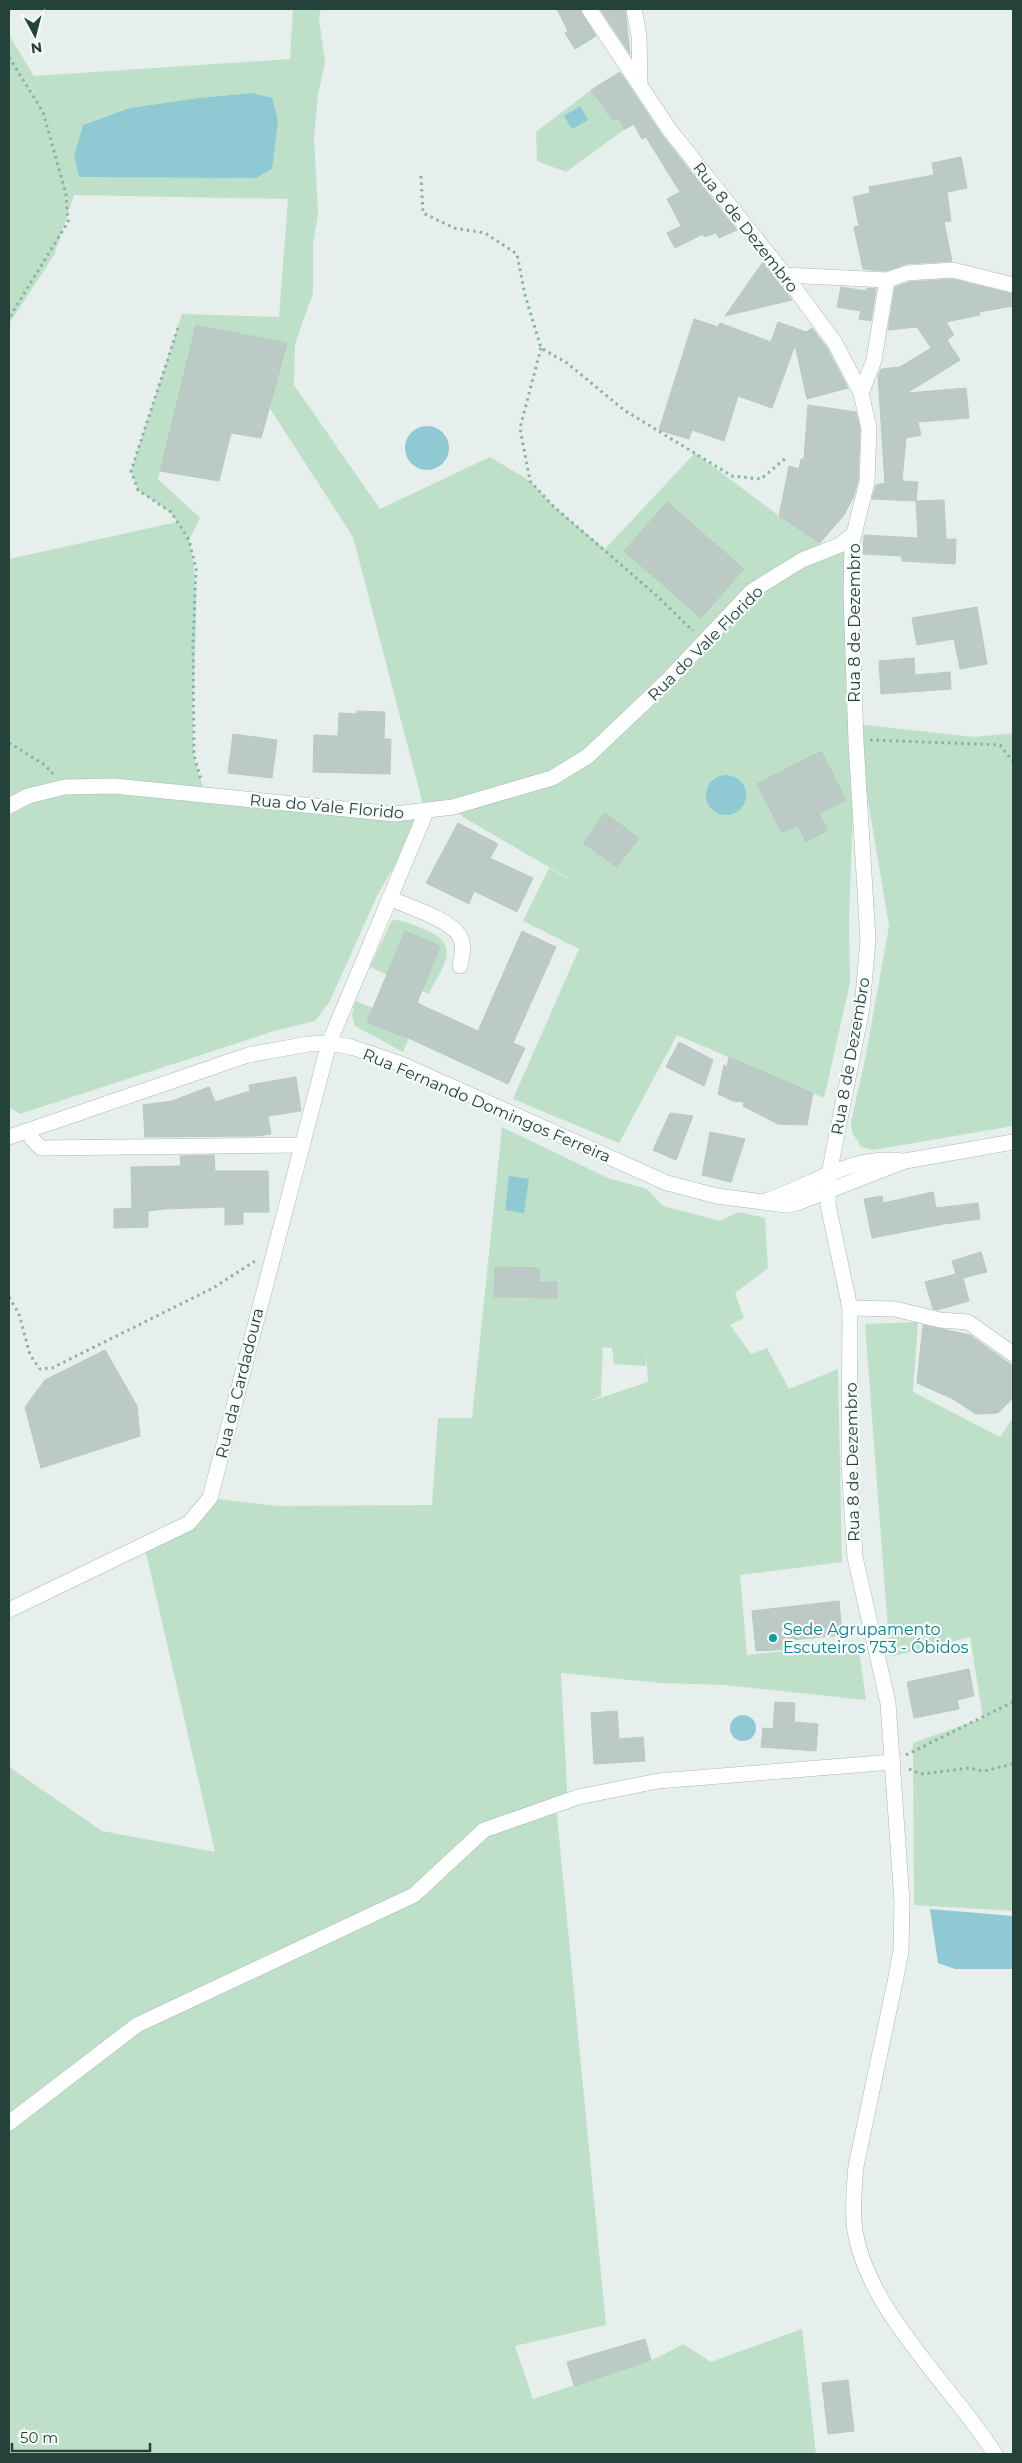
<svg xmlns="http://www.w3.org/2000/svg" width="1022" height="2463" font-family="Montserrat,sans-serif">
  <style>
    .green { fill: #bfe0c8; fill-rule: evenodd }
    .water { fill: #8ec9d4 }
    .building { fill: #bbcac4; stroke: #b8c9c2 }
    .lines { fill: none; stroke-linecap: round; stroke-linejoin: round }
    .street-casing { stroke: #a8b8b2; stroke-width: 16 }
    .secondary-casing { stroke: #a4bbb3; stroke-width: 16 }
    .path { stroke: #86b3a5; stroke-width: 3; stroke-dasharray: 2.5 4; stroke-linecap: butt }
    .street { stroke: #fff; stroke-width: 15 }
    .secondary { stroke: #fff; stroke-width: 15 }
    .culture-dot { fill: #0f9aa8; stroke: #f7fbf9; stroke-width: 2 }
    .labels { text-anchor: middle; stroke-width: 4.5; stroke-linejoin: round; paint-order: stroke }
    .street-label { font-size: 16px; fill: #24423a; stroke: #f7fbf9 }
    .culture-label { font-size: 16px; fill: #0d838f; stroke: #f7fbf9; text-anchor: start }
  </style>
  <rect width="100%" height="100%" fill="#e6efeb"/>
  <!-- green -->
  <g class="green">
    <path d="M293,9H321L319,18L325,63L318,94L314,137L318,214L313,244V293L295,344L294,385L380,509L490,457L530,481L552,505L605,549L695,453L779,516L820,543L825,551L852,542L855,724L975,737L1013,733V1126L873,1150L861,1147L852,1132L851,1122L865,1060L889,926L856,730L849,919L850,983L824,1098L677,1035L619,1143L513,1099L579,949L523,921L549,868L602,898L463,817L453,807L425,812L377,896L330,1001L315,1021L274,1031L20,1114L9,1107V559L177,522L170,512L138,490L131,471L182,314L279,317L288,199L74,195L54,255L9,324V35L34,76L290,59ZM252,93L130,108L198,98ZM196,325L287,343L269,407L353,537L425,812L205,795C202,782 196,768 194,754C188,684 205,608 189,540L200,518L158,479Z"/>
    <path d="M591,90L604,110L606,108L618,118L625,129L566,172L537,161L536,132Z"/>
    <path d="M392,920C404,920 414,925 426,930C463,946 442,967 429,994L370,967Z"/>
    <path d="M355,1001L373,1008L367,1022L401,1036L416,1002L423,1005L403,1052L355,1026L352,1015Z"/>
    <path d="M502,1127L608,1178L647,1189L663,1206L720,1221L738,1212L765,1218L768,1268L735,1293L744,1318L730,1325L751,1354L767,1348L789,1389L838,1369L842,1562L740,1575L747,1655L858,1644L866,1700L725,1685L660,1683L561,1673L567,1788L566,1801L556,1805L606,2325L515,2346L533,2399L657,2358L683,2344L711,2362L802,2329L816,2454H9V1767L102,1831L215,1852L144,1544L189,1523L210,1498L278,1506L432,1505L438,1418H472ZM603,1347L612,1348L614,1364L646,1366V1350L648,1382L588,1402L601,1396Z"/>
    <path d="M918,1322L913,1392L1000,1437L1013,1418V1911L914,1905L913,1743L983,1718L970,1637L890,1657L865,1324Z"/>
  </g>
  <!-- water -->
  <g class="water">
    <path d="M252,93L272,98L278,121L272,169L256,178L79,177L74,156L83,125L130,108L198,98Z"/>
    <path d="M580,106L588,120L572,129L564,116Z"/>
    <circle cx="427" cy="448" r="22"/>
    <circle cx="726" cy="795" r="20"/>
    <path d="M509,1176L529,1179L524,1213L505,1210Z"/>
    <circle cx="743" cy="1728" r="13"/>
    <path d="M930,1909L1013,1916V1969H955L938,1963Z"/>
  </g>
  <!-- building -->
  <g class="building">
    <path d="M557,9H580L596,36L575,49L565,33L568,31Z"/>
    <path d="M600,9H625L630,54Z"/>
    <path d="M620,72L662,135L737,230L719,238L716,233L704,237L703,234L675,248L667,233L681,226L667,199L680,192L646,137L642,139L634,124L625,129L618,118L613,121L591,90Z"/>
    <path d="M961,157L967,188L947,192L951,221L944,222L952,261L906,264L886,271L863,269L854,227L859,226L853,197L870,193L869,187L934,175L932,163Z"/>
    <path d="M763,262L792,300L725,316Z"/>
    <path d="M952,279L1013,294V306L979,312L980,315L946,322L954,335L947,340L960,360L907,393L966,388L969,418L918,422L921,435L906,438L902,481L918,482L916,501L872,499L876,485L885,483L878,376L881,369L900,367L931,348L917,327L888,330L895,287L909,282Z"/>
    <path d="M841,287L867,291V288L876,289L871,321L859,319L861,311L837,307Z"/>
    <path d="M694,319L718,327L720,323L771,342L778,322L806,332L812,328L827,348L848,388L807,399L795,345L772,408L738,396L724,441L692,430L689,439L659,430Z"/>
    <path d="M196,325L287,343L261,438L231,433L219,481L160,471Z"/>
    <path d="M808,405L856,412L860,429L858,481L853,498L844,515L820,543L779,516L789,466L799,469L801,459H804Z"/>
    <path d="M944,500L946,539H956L955,564L902,561V556L863,554L864,535L918,538L916,501Z"/>
    <path d="M667,502L744,569L701,618L624,551Z"/>
    <path d="M977,607L987,664L960,669L954,639L917,645L912,618Z"/>
    <path d="M914,658L915,675L950,672L951,689L881,694L879,661Z"/>
    <path d="M357,711L385,712L384,739H391L390,774L313,772L314,735L338,736L339,713L357,714Z"/>
    <path d="M233,734L277,740L272,778L228,773Z"/>
    <path d="M821,751L846,800L819,814L828,830L806,842L798,825L782,833L757,784Z"/>
    <path d="M605,813L639,838L617,867L583,843Z"/>
    <path d="M458,823L498,844L490,858L533,878L517,912L474,891L469,904L426,883Z"/>
    <path d="M405,931L440,946L417,1003L478,1031L522,931L556,947L513,1043L525,1048L508,1084L402,1035L401,1036L367,1022Z"/>
    <path d="M679,1042L713,1060L704,1086L666,1067Z"/>
    <path d="M729,1057L813,1093L807,1125L778,1124L743,1106L744,1102L733,1101L718,1094L724,1065L727,1067Z"/>
    <path d="M296,1077L301,1111L268,1116L271,1134L256,1136L145,1137L143,1105L172,1101L209,1087L215,1102L250,1091L249,1085Z"/>
    <path d="M670,1113L693,1116L676,1160L653,1150Z"/>
    <path d="M710,1132L745,1139L731,1182L702,1175Z"/>
    <path d="M214,1155L215,1171H268L269,1212H243V1224L225,1225V1207L164,1209L148,1211V1227L114,1228V1209L132,1208L131,1167L181,1166L180,1156Z"/>
    <path d="M933,1192L936,1208L978,1203L980,1219L944,1224L872,1238L864,1199L882,1196L883,1203Z"/>
    <path d="M981,1252L987,1272L963,1278L969,1301L937,1310L933,1309L925,1282L956,1274L952,1261Z"/>
    <path d="M495,1267L539,1268V1282H557V1298L494,1297Z"/>
    <path d="M923,1325L970,1335L1013,1366V1398L998,1413L976,1414L953,1399L917,1383Z"/>
    <path d="M105,1350L137,1406L140,1436L41,1468L25,1407L45,1380Z"/>
    <path d="M839,1601L842,1635L791,1640L792,1649L756,1651L752,1611Z"/>
    <path d="M969,1669L974,1696L957,1700L959,1709L914,1718L907,1682Z"/>
    <path d="M775,1702L795,1703L794,1722L818,1724L816,1751L761,1747L763,1728L773,1729Z"/>
    <path d="M617,1711L619,1739L643,1737L645,1761L594,1764L591,1713Z"/>
    <path d="M645,2339L651,2360L574,2386L567,2362Z"/>
    <path d="M848,2380L854,2431L828,2434L822,2383Z"/>
  </g>
  <g class="lines">
    <defs>
      <g id="street">
        <path d="M589,9L669,129L788,279L835,343L861,393L869,428L867,482L852,542L851,595L856,742L868,940L862,1008L829,1174"/>
        <path d="M634,9L639,36L640,85"/>
        <path d="M785,275L887,280L907,273L953,270L1013,285"/>
        <path d="M861,393L874,360L887,280"/>
        <path d="M9,806L28,796L65,787L114,786L395,814L453,807L552,778L588,756L668,680L752,591L802,560L840,545L854,534"/>
        <path d="M389,898C407,906 449,919 459,935C465,944 462,956 460,966"/>
        <path d="M30,1130L32,1139L41,1148L300,1145"/>
        <path d="M850,1308L895,1309L940,1320L968,1322L1013,1354"/>
        <path d="M9,1610L189,1523L210,1498L329,1043L426,812"/>
        <path d="M9,2123L137,2025L414,1895L484,1830L578,1797L658,1781L893,1762"/>
      </g>
      <g id="secondary">
        <path d="M9,1137L248,1055L308,1044L329,1043L351,1047L399,1063L667,1183L717,1196L786,1205L797,1203L905,1161L1013,1142"/>
        <path d="M829,1174L828,1205L850,1308L849,1464L855,1557L888,1703L902,1902L901,1951L895,1982L856,2166C854,2187 852,2210 855,2231C868,2311 952,2386 995,2454"/>
        <path d="M768,1200C813,1185 852,1154 902,1161"/>
      </g>
    </defs>
    <!-- street casing -->
    <use href="#street" class="street-casing"/>
    <!-- secondary casing -->
    <use href="#secondary" class="secondary-casing"/>
    <!-- path -->
    <g class="path">
      <path d="M9,57L43,112L66,194L68,222L9,318"/>
      <path d="M421,176L423,213L454,228L485,233L517,254L525,295L541,348L567,363L624,410L732,476L761,479L787,457"/>
      <path d="M178,328L131,471L138,490L171,512L189,540L196,569L193,644L194,755L201,780"/>
      <path d="M541,348L520,428L530,481L552,505L657,596L693,631"/>
      <path d="M870,740L1000,745L1013,762"/>
      <path d="M9,743L45,765L53,774"/>
      <path d="M9,1297L19,1314L30,1355L40,1369L52,1368L213,1288L255,1261"/>
      <path d="M906,1755L1013,1702"/>
      <path d="M909,1769L921,1774L969,1768L984,1771L1013,1764"/>
    </g>
    <!-- street -->
    <use href="#street" class="street"/>
    <!-- secondary -->
    <use href="#secondary" class="secondary"/>
  </g>
  <!-- markers -->
  <circle class="culture-dot" cx="773" cy="1638" r="5"/>
  <g class="labels">
    <!-- street labels -->
    <g class="street-label">
      <text transform="translate(746 227) rotate(52)" y="6">Rua 8 de Dezembro</text>
      <text transform="translate(854 623) rotate(-90)" y="6">Rua 8 de Dezembro</text>
      <text transform="translate(705 643) rotate(-45)" y="6">Rua do Vale Florido</text>
      <text transform="translate(327 806) rotate(5)" y="6">Rua do Vale Florido</text>
      <text transform="translate(850 1056) rotate(-80)" y="6">Rua 8 de Dezembro</text>
      <text transform="translate(487 1105) rotate(23)" y="6">Rua Fernando Domingos Ferreira</text>
      <text transform="translate(239 1383) rotate(-76)" y="6">Rua da Cardadoura</text>
      <text transform="translate(852 1462) rotate(-91)" y="6">Rua 8 de Dezembro</text>
    </g>
    <!-- culture labels -->
    <g class="culture-label">
      <text x="783" y="1635">Sede Agrupamento<tspan x="783" dy="18">Escuteiros 753 - Óbidos</tspan></text>
    </g>
  </g>
  <!-- border -->
  <rect width="1022" height="2463" fill="none" stroke="#24423a" stroke-width="20"/>
  <!-- north arrow -->
  <g transform="translate(35 35) rotate(173)" stroke="#f7fbf9" stroke-width="4" paint-order="stroke">
  <path d="M0-4L9 19L0 12L-9 19Z" fill="#24423a"/>
  <text y="-8" font-size="14" font-weight="bold" text-anchor="middle" fill="#24423a">N</text>
  </g>
  <!-- scale -->
  <path d="M12 2443v8h138v-8" fill="none" stroke="#24423a" stroke-width="2.5"/>
  <text x="20" y="2443" font-size="15" fill="#24423a" stroke="#f7fbf9" stroke-width="4" paint-order="stroke">50 m</text>
</svg>
